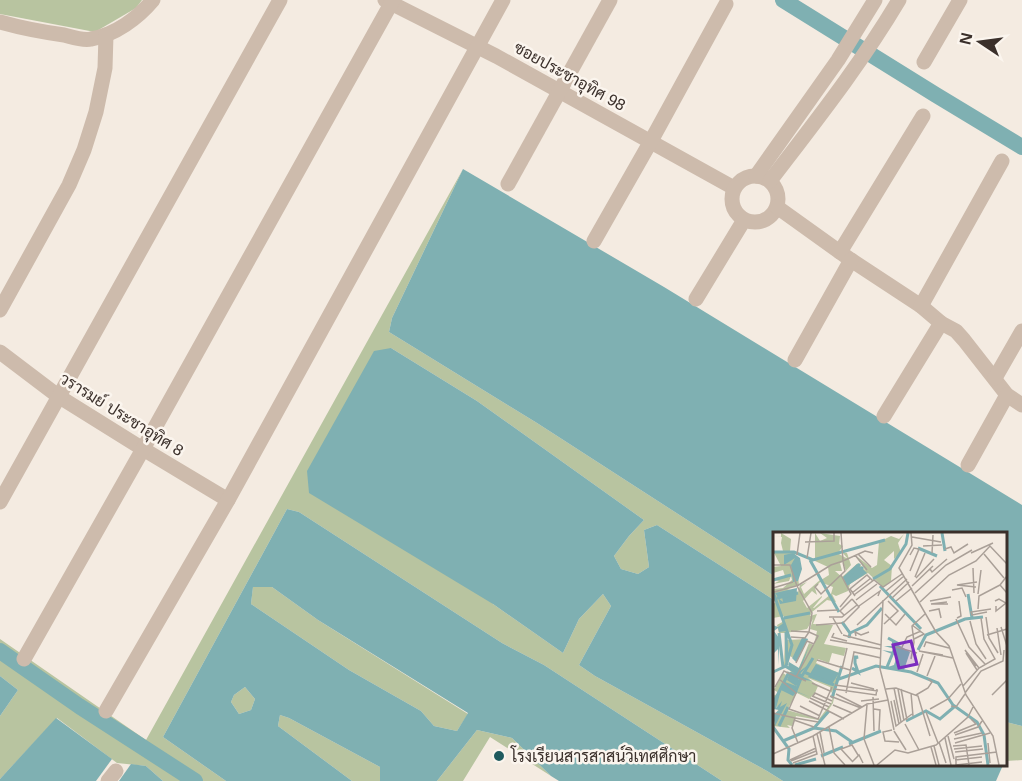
<svg xmlns="http://www.w3.org/2000/svg" width="1022" height="781" font-family="Helvetica,Sarabun,sans-serif">
  <style>
    .green { fill: #b8c4a0 }
    .water { fill: #7fb0b2; fill-rule: evenodd }
    .lines { fill: none; stroke-linecap: round; stroke-linejoin: round }
    .canal { stroke: #7fb0b2; stroke-width: 16 }
    .street { stroke: #cdbbac; stroke-width: 15 }
    .poi-dot { fill: #1f5a5e; stroke: #fbf5ee; stroke-width: 2 }
    .labels { text-anchor: middle; stroke-width: 5; stroke-linejoin: round; paint-order: stroke }
    .street-label { font-size: 16px; fill: #3b302b; stroke: #fbf5ee }
    .poi-label { font-size: 16px; fill: #3b302b; stroke: #fbf5ee; text-anchor: start }
    .inset-river { fill: none; stroke: #7fb0b2; stroke-width: 3 }
    .inset-road { fill: none; stroke: #aaa098; stroke-width: 1.5 }
    .view { fill: #7b2cbf; fill-opacity: 0.15; stroke: #7b2cbf; stroke-width: 3 }
    .inset-edge { fill: none; stroke: #3b302b; stroke-width: 3 }
  </style>
  <rect width="100%" height="100%" fill="#f4ebe1"/>
  <!-- green -->
  <g class="green">
    <path d="M0,0H142L136,8L95,32L0,14Z"/>
    <path d="M463,169L392,318L389,332L537,423L774,576V600L657,525L644,530L649,567L638,574L621,569L614,556L629,536L644,520L477,401L391,348L493,604L563,653L579,619L603,594L611,606L579,665L595,676L767,771L783,781H722L544,665L502,643L299,512L287,509L163,737L226,781H163L146,766L117,763L57,718L0,779V716L18,690L0,676V639L146,740Z"/>
    <path d="M253,586L272,587L318,620L468,714L457,731L434,726L421,711L349,670L251,604Z"/>
    <path d="M245,687L255,699L251,710L239,714L231,702L234,695Z"/>
    <path d="M280,715L289,718L380,767V781H352L278,726Z"/>
    <path d="M1006,722L1022,726V760L1006,761Z"/>
    <path d="M477,730L512,738L551,776L490,737L463,781H437Z"/>
  </g>
  <!-- water -->
  <g class="water">
    <path d="M463,169L664,287L1022,505V726L1006,722V534H774V576L537,423L389,332L392,318Z"/>
    <path d="M391,348L477,401L644,520L629,536L614,556L621,569L638,574L649,567L644,530L657,525L774,600V764L1003,765L996,781H783L767,771L595,676L579,665L611,606L603,594L579,619L563,653L493,604L309,493L307,471L374,351Z"/>
    <path d="M287,509L299,512L502,643L544,665L722,781H559L551,776L512,738L477,730L437,781H380V767L289,718L280,715L278,726L352,781H226L163,737ZM253,587H272L318,620L468,713L457,731L434,726L421,711L349,670L251,604ZM245,687L255,699L251,710L239,714L231,702L234,695Z"/>
    <path d="M0,676L18,690L0,716Z"/>
    <path d="M56,718L112,759L96,781H0V779Z"/>
    <path d="M131,764L146,766L163,781H119Z"/>
  </g>
  <g class="lines">
    <!-- canal -->
    <g class="canal">
      <path d="M783,0L936,95L1022,147"/>
      <path d="M0,651L79,706L195,781"/>
    </g>
    <!-- street -->
    <g class="street">
      <path d="M385,0L496,56L734,188"/>
      <path d="M0,22C21,28 42,32 64,35C72,37 83,41 91,39C115,35 138,18 153,0"/>
      <path d="M924,62L960,0"/>
      <circle cx="755" cy="199" r="23"/>
      <path d="M756,176L838,60L875,0"/>
      <path d="M770,181C815,122 861,64 899,0"/>
      <path d="M508,184L610,0"/>
      <path d="M777,207L851,260L921,306L941,323L956,331L964,340L1007,395L1022,405"/>
      <path d="M594,241L651,141L726,4"/>
      <path d="M840,252L923,116"/>
      <path d="M696,299L744,220"/>
      <path d="M921,306L1002,161"/>
      <path d="M0,310L69,185L84,150L96,112L105,68L106,35"/>
      <path d="M0,352L58,396L143,449L228,500"/>
      <path d="M795,360L851,260"/>
      <path d="M995,378L1022,331"/>
      <path d="M884,416L941,323"/>
      <path d="M968,465L1007,395"/>
      <path d="M0,502L280,0"/>
      <path d="M24,659L143,449L393,0"/>
      <path d="M106,711L228,500L503,0"/>
      <path d="M108,781L116,771"/>
    </g>
  </g>
  <!-- markers -->
  <circle class="poi-dot" cx="499" cy="756" r="6"/>
  <g class="labels">
    <!-- street labels -->
    <g class="street-label">
      <text transform="translate(570 76) rotate(29)" y="6">ซอยประชาอุทิศ 98</text>
      <text transform="translate(122 414) rotate(32)" y="6">วรารมย์ ประชาอุทิศ 8</text>
    </g>
    <!-- poi labels -->
    <g class="poi-label">
      <text x="511" y="762">โรงเรียนสารสาสน์วิเทศศึกษา</text>
    </g>
  </g>
  <!-- overview -->
  <g transform="translate(773 532)">
    <rect width="234" height="234" fill="#f4ebe1"/>
    <path d="M8,1L18,7L17,19L10,20L22,21L26,53L14,57L25,60L27,53L34,50L28,55L31,62L47,48L44,42L49,39L45,42L48,48L56,43L55,35L42,29V1L47,9L54,6L47,1L67,4L66,12L70,14L65,21L55,23L64,21L75,27L69,20L74,21L78,33L73,39L70,30L67,31L69,39H62L69,45L85,31L93,39L82,23L99,36L104,33L106,10L118,4L126,7L131,2L125,11L128,21L121,27V19L111,28L119,34L118,49L110,55L95,41L80,50L94,41L77,52L75,59L63,64L59,62L63,70L54,68L39,80L37,84L44,82L40,92L60,93L51,112L73,116L71,124L59,121L56,131L45,127L43,131L66,141L60,171L56,177L41,196L46,188L23,184L19,194L14,193L17,196L0,194L8,183L4,182L0,190L7,173L0,177V164L6,161L1,158L10,141L13,143L11,149L18,139L11,134L12,101H6L4,93L11,89V84L0,86V72L4,70L0,68V57L10,56L19,48L18,44L16,49L0,52L6,49L0,48L12,44L10,38L0,41V35L8,34L0,19H10L8,11H0H8L9,5L0,4L8,5ZM47,50L60,55L58,62L41,76H40L49,65V64L34,76L30,69L39,59L44,63L42,56ZM40,87L37,97L44,99L41,113L36,111L25,138L14,135L17,124L23,128L34,107L14,108L13,101L34,97ZM35,146L57,155L58,161L60,158L59,170L46,187L14,178L24,161L36,167L42,161L45,154Z" fill="#b8c4a0" fill-rule="evenodd"/>
    <path d="M20,21L27,26L29,37L25,49L20,50L18,33L22,26L11,33V23ZM84,32L94,41L74,54L70,45ZM24,56L23,69L7,72L5,66L10,70L9,65L13,64L5,65L2,61ZM12,90L13,99L6,100L5,96L1,99L6,106V133L5,117L0,122V93L5,95ZM119,109L137,120L131,138L115,135L121,133L124,124L109,118L121,120L122,117L111,114H119ZM36,114L27,139L35,133L26,143L39,149L25,147L28,149L23,154V159L37,165L24,160L20,164L8,158L3,176L9,169L7,175L14,171L2,194L0,183L6,178L0,177V168L12,150L23,154L14,148L17,140L25,141L15,136L16,130L26,136ZM43,132L66,141L59,152L52,150L59,154L35,145Z" fill="#7fb0b2"/>
    <path class="inset-river" d="M169,1L172,19M145,16L164,24M0,20H21L40,28L112,8M37,28L66,80M71,47L87,32M100,47L117,37L133,12L135,1M0,48L18,43M73,50L90,35M107,54L148,97M0,60L19,113L13,134L0,140M195,62L199,86M4,66L25,61M11,86L37,81M69,90L77,101L76,106M13,100L14,133M6,101L10,135M77,101L94,93L109,76M30,107L33,108L23,128L21,126ZM145,118L153,103L192,87L210,85M12,134L29,144L40,126M114,135L124,111L115,106M79,136L85,140L82,131V125H85L82,126M31,140L61,153M63,148L103,134L138,140L165,151L180,173L204,190L211,203L215,233M22,161L29,144M59,166L69,134M0,172L16,140M133,189L153,179L167,187L181,175M6,194L15,175M0,195L16,217L15,228L19,233M41,196L63,199L79,210M10,209L41,196L56,179M76,212L108,199M48,224L70,215M22,233L43,227"/>
    <path class="inset-road" d="M138,1L139,13L126,36L163,100L176,114L193,163L220,204L226,233M139,5L168,10M32,10L61,9V1M150,14L169,13M172,17L178,15L181,21L195,12M159,21L160,3M198,21L220,11M85,22L98,35M211,22L231,46M24,23L27,1M82,23L94,38M137,23L141,16L146,17L137,39M34,26L38,1M70,29L92,19L100,21M0,33H17L24,54L58,33L70,29L68,1M200,36L201,61M157,37L159,40L174,27M234,44L227,53L234,61M142,45L152,21M143,46L161,27M45,52L42,55L48,62L72,39L70,30M139,54L160,34M203,55L184,53L204,50M0,56L20,50M179,58L189,56L193,65M113,59L131,44M1,60L23,54M79,61L98,46M142,61L173,33L199,18M205,62L208,38M81,63L101,48L110,55L129,42M82,64L77,57L94,43L100,49M119,66L136,50M83,68L104,52M110,68L107,137L115,168M123,69L139,56M157,69L178,65M222,69L226,67L233,71L223,79V74M147,70L176,43L203,29L217,14L234,32M174,70L158,72H175M86,74L107,59L105,64M67,75L78,62L68,43M205,77L206,64L227,53M44,79L65,78M156,79L166,77L168,86M214,80L199,83L198,80L218,77M112,82L123,93L132,82M71,83L67,79L79,67M56,85H69L84,73M213,85L216,106L225,121M60,86L69,102M184,86L188,84L186,69M183,87L196,115L212,132M197,89L203,112L213,127M70,91L86,75L79,67M111,92L125,79L115,69M43,93L69,91M84,93L134,47M139,93L151,102L141,107M228,95L234,114M224,96L228,123M18,99L36,100M61,101L59,105L74,109M70,103L108,113M214,103L234,97M83,104L82,100L88,103L96,100M18,105L32,106L36,100M57,108L108,117M123,115L144,121M151,115L153,110L176,116M128,117L134,105L148,99M193,121L204,138M170,123L146,119L180,126M138,127L141,110L139,94L152,82M44,128L77,138M23,131L34,109L41,112M203,134L192,118L206,136M69,137L74,116M144,140L150,122M154,144L162,124M23,145L45,104L36,100L39,81L24,54M6,147L23,161L16,177L45,187L59,155M39,151L57,159M78,151L101,157M62,153L105,159M190,154L206,136L222,127L211,107L208,86M2,155L11,139L33,149M121,156L128,190M61,157L103,163L104,157M113,157L123,156L145,164L157,204M125,157L131,189M128,157L134,188M73,161L81,120L108,126M138,161L140,184M192,161L208,139L230,129L231,118M63,162L89,175M143,163L155,156L159,150L155,147M219,163L234,148M39,164L58,172M40,164L42,161L59,169M57,164L88,176M100,165L101,199M37,166L56,175M115,168L121,198M121,168L126,192M36,169L71,187M88,169L106,167M118,169L123,194L139,182M60,173L79,181M94,173L91,207L101,233M27,174L47,184M178,174L183,175L192,162M101,177L107,178L106,198M157,177L175,167L188,152M153,180L165,211M0,181L22,186L19,196L25,211M22,186L45,190M21,188L41,195M132,192L146,218M56,195L61,221L72,233M119,198L110,200L112,209L126,210M121,199L133,218M47,200L51,221M181,201L203,192L198,187M44,202L52,233M182,203L205,195L209,189M175,204L181,227M172,206L178,233M181,207L209,201M166,210L173,231M182,211L217,201M215,211L217,231M161,214L166,233M180,214L193,213L196,233M158,215L163,233M181,217L209,214M182,220L210,217M0,222L40,204L94,172L115,168M17,228L43,216M182,228L209,225M18,229L43,219M79,229L68,217L79,213L85,223M79,230L86,223L90,231M20,231L44,222L40,204M104,233L122,218L135,221L163,213L195,185L200,175M183,233V225L224,220M183,233L209,230"/>
    <path class="view" d="M138,109L144,132L126,136L120,113Z"/>
    <rect width="234" height="234" class="inset-edge"/>
  </g>
  <!-- north arrow -->
  <g transform="translate(980 42) rotate(283)" stroke="#fbf5ee" stroke-width="4.5" paint-order="stroke">
  <path d="M0-4.5L10 22L0 15L-10 22Z" fill="#3b302b"/>
  <text y="-9" font-size="16" font-weight="bold" text-anchor="middle" fill="#3b302b">N</text>
  </g>
</svg>
